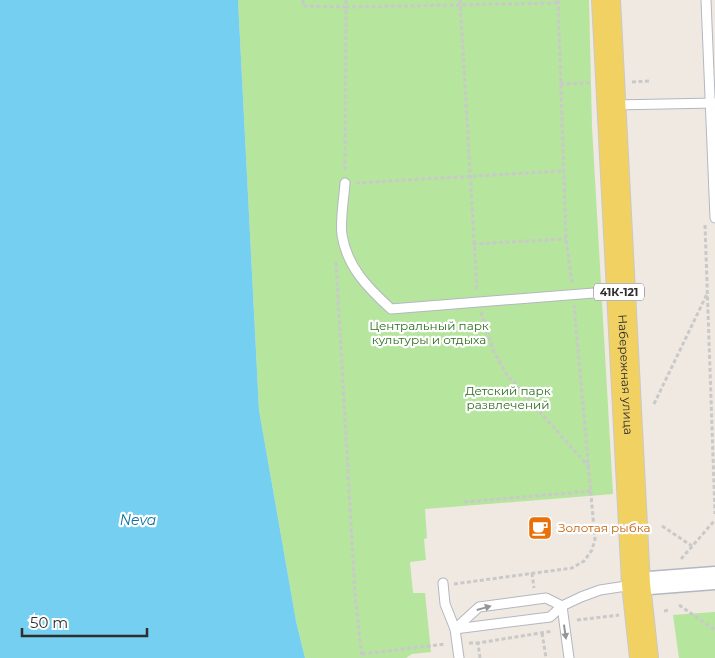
<svg xmlns="http://www.w3.org/2000/svg" width="715" height="658" font-family="Montserrat,sans-serif">
  <style>
    .green { fill: #b6e59e }
    .water { fill: #75cff0 }
    .lines { fill: none; stroke-linecap: round; stroke-linejoin: round }
    .service-casing { stroke: #b4b7c1; stroke-width: 11 }
    .tertiary-casing { stroke: #b4b7c1; stroke-width: 25 }
    .primary-casing { stroke: #c9c9c9; stroke-width: 30 }
    .path { stroke: #c9c9c9; stroke-width: 3; stroke-dasharray: 4 2.5; stroke-linecap: butt }
    .service { stroke: #fff; stroke-width: 9 }
    .tertiary { stroke: #fff; stroke-width: 22 }
    .primary { stroke: #f2d163; stroke-width: 28 }
    .oneway { fill: #969696 }
    .labels { text-anchor: middle; stroke-width: 4.5; stroke-linejoin: round; paint-order: stroke }
    .shield { fill: #fff; stroke: #6d6d6d; stroke-width: 1 }
    .shield-label { font-size: 11px; font-weight: bold; fill: #2e2e2e }
    .park-label { font-size: 12px; fill: #2c6e1b; stroke: #fff }
    .street-label { font-size: 12px; fill: #2e2e2e; stroke: #fff }
    .food-label { font-size: 12px; fill: #c56008; stroke: #fff; text-anchor: start }
    .water-label { font-size: 14px; font-style: italic; fill: #0d6fa3; stroke: #fff }
  </style>
  <rect width="100%" height="100%" fill="#efe9e1"/>
  <!-- green -->
  <g class="green">
    <path d="M238,0H589L592,127L613,494L425,509L427,538L424,539L426,560L410,562L413,593H425L431,652L412,654L406,658H305L296,621L259,410Z"/>
    <path d="M715,612V658H679L673,615Z"/>
  </g>
  <!-- water -->
  <path class="water" d="M0,0H238L259,410L296,621L305,658H0Z"/>
  <g class="lines">
    <defs>
      <g id="service">
        <path d="M706,0L715,218"/>
        <path d="M614,105L715,103"/>
        <path d="M345,183C344,199 340,219 342,235C347,267 368,288 391,309L619,291"/>
        <path d="M443,583L445,604L455,629L550,617L562,606L581,597L600,590L633,585"/>
        <path d="M562,606L569,658"/>
        <path d="M459,658L455,629L479,607L546,598L562,606"/>
      </g>
      <path id="tertiary" d="M636,584L715,578"/>
      <g id="primary">
        <path id="s1" d="M606,0L636,584L644,658"/>
      </g>
    </defs>
    <!-- service casing -->
    <use href="#service" class="service-casing"/>
    <!-- tertiary casing -->
    <use href="#tertiary" class="tertiary-casing"/>
    <!-- primary casing -->
    <use href="#primary" class="primary-casing"/>
    <!-- path -->
    <g class="path">
      <path d="M303,0V6L346,7L345,172"/>
      <path d="M346,0V7L558,3"/>
      <path d="M460,0L477,291"/>
      <path d="M558,0L566,239L572,284"/>
      <path d="M632,82L649,81"/>
      <path d="M560,84L589,83"/>
      <path d="M356,183L562,171"/>
      <path d="M705,225L715,514"/>
      <path d="M473,244L566,239"/>
      <path d="M336,262L355,594L362,658"/>
      <path d="M481,312L493,350L507,375L589,467"/>
      <path d="M654,404L707,294"/>
      <path d="M464,502L592,491"/>
      <path d="M662,526L692,546"/>
      <path d="M681,559L715,520"/>
      <path d="M532,573L534,588"/>
      <path d="M454,584L572,568L584,561L592,550L595,539L574,305"/>
      <path d="M679,605L715,630"/>
      <path d="M664,611L669,610"/>
      <path d="M577,620L619,615"/>
      <path d="M542,633L546,658"/>
      <path d="M469,643H478"/>
      <path d="M362,654L445,644"/>
      <path d="M480,658L478,643L553,631"/>
    </g>
    <!-- service -->
    <use href="#service" class="service"/>
    <!-- tertiary -->
    <use href="#tertiary" class="tertiary"/>
    <!-- primary -->
    <use href="#primary" class="primary"/>
  </g>
  <!-- one-way arrows -->
  <defs><path id="oneway-solid" d="M-6-.8H1V-3.2L6.5 0L1 3.2V.8H-6Z" transform="scale(1.25)"/></defs>
  <g class="oneway">
    <use href="#oneway-solid" transform="translate(484 608) rotate(-16)"/>
    <use href="#oneway-solid" transform="translate(565 632) rotate(82)"/>
  </g>
  <!-- icons -->
  <defs>
    <symbol id="cafe-square" viewBox="-11 -11 22 22"><rect x="-9" y="-9" width="18" height="18" rx="4" fill="#e8710a" stroke="#fff"/><path d="M-5.5-4.5H6V0H3Q3 3.5 0 3.5H-2.5Q-5.5 3.5-5.5 0ZM3-3.2v2h1.7v-2ZM-6 4.5H4V6H-6Z" fill="#fff"/></symbol>
  </defs>
  <g fill-rule="evenodd">
    <use href="#cafe-square" x="526" y="514" width="28" height="28"/>
  </g>
  <g class="labels">
    <!-- shield labels -->
    <rect class="shield" x="594" y="283.5" width="50" height="17" rx="4"/>
    <g class="shield-label">
      <text x="619" y="296">41К-121</text>
    </g>
    <!-- park labels -->
    <g class="park-label">
      <text x="429" y="330">Центральный парк<tspan x="429" dy="14">культуры и отдыха</tspan></text>
      <text x="508" y="395">Детский парк<tspan x="508" dy="14">развлечений</tspan></text>
    </g>
    <!-- street labels -->
    <g class="street-label">
      <text dy="4" stroke="none"><textPath href="#s1" startOffset="375">Набережная улица</textPath></text>
    </g>
    <!-- food labels -->
    <g class="food-label">
      <text x="558" y="532">Золотая рыбка</text>
    </g>
    <!-- water labels -->
    <g class="water-label">
      <text x="138" y="525">Neva</text>
    </g>
  </g>
  <!-- scale -->
  <path d="M22 628v8h125v-8" fill="none" stroke="#2e2e2e" stroke-width="2.5"/>
  <text x="30" y="628" font-size="15" fill="#2e2e2e" stroke="#ffffff" stroke-width="4" paint-order="stroke">50 m</text>
</svg>
